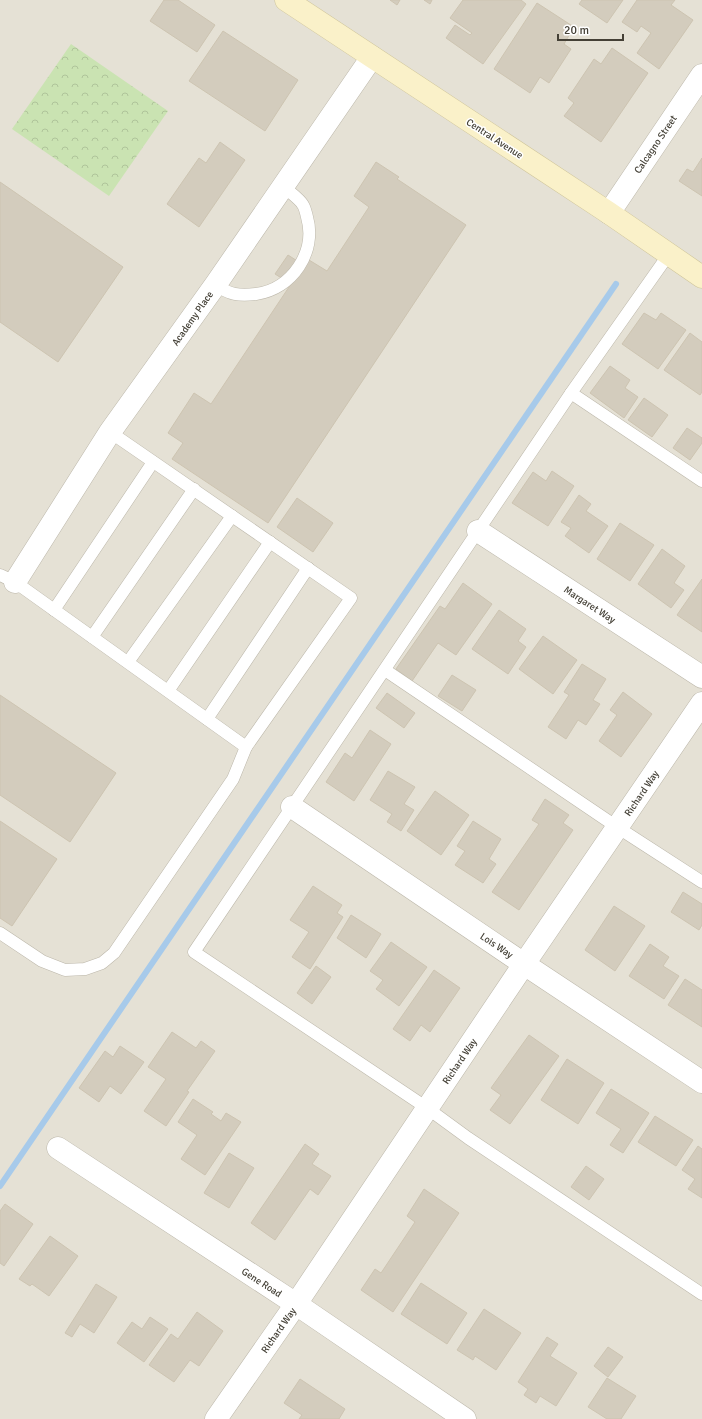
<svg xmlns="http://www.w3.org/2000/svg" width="702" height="1419" font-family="Signika,sans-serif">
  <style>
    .residential { fill: #e5e1d5 }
    .park { fill: url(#park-crowns) }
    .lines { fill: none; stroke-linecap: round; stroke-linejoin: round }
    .stream { stroke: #a7caea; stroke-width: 6 }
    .building { fill: #d3ccbd; stroke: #cdc4b1 }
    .lane-casing { stroke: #bcb7aa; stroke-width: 13 }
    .street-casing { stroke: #bcb7aa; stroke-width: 23 }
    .secondary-casing { stroke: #cec499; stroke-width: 23 }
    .lane { stroke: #fff; stroke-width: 12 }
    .street { stroke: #fff; stroke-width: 22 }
    .secondary { stroke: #faf1c9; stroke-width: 22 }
    .labels { text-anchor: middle; stroke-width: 3; stroke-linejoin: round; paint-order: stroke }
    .street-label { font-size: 10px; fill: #444036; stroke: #fff }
  </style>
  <defs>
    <pattern id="park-crowns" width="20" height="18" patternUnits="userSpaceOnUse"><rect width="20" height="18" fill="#cae3b2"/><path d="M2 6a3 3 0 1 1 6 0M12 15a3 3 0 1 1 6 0" fill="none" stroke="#afc49a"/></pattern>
  </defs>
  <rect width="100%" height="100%" fill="#f2efe7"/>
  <!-- residential -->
  <rect class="residential" x="0" y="0" width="702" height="1419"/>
  <!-- park -->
  <path class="park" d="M71,44L168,111L109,196L12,129Z"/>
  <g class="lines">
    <!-- stream -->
    <path class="stream" d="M0,1186L616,284"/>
  </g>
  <!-- building -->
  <g class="building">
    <path d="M164,0H178L215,25L197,52L150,21Z"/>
    <path d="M390,0H400L397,5Z"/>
    <path d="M424,0H432L430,4Z"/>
    <path d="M463,0H521L526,4L483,64L446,38L455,25L470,35L472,33L450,18Z"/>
    <path d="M582,0H623L607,23L579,4Z"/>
    <path d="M637,0H675L671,5L693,20L659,69L637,53L651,33L641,26L637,32L622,22Z"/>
    <path d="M537,3L574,27L564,44L571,49L549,83L540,77L530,93L494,69Z"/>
    <path d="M223,31L298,80L265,131L189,81Z"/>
    <path d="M612,48L648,73L601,142L564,116L574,103L568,98L594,59L601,64Z"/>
    <path d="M220,142L245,160L199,227L167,204L199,158L206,163Z"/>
    <path d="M702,158V196L679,181L687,169L693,172Z"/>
    <path d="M376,162L399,177L397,179L466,225L268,523L172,459L183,443L168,433L194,393L211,404L291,284L275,274L288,255L305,266L309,260L327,271L369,207L354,196Z"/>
    <path d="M0,182L123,267L58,362L0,322Z"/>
    <path d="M644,313L656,320L661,313L686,330L658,369L622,344Z"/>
    <path d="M690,333L702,342V392L700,395L664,370Z"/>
    <path d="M610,366L630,380L625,388L638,397L624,418L590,393Z"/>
    <path d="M644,398L668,415L652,437L628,420Z"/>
    <path d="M687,428L702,438V443L690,460L673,448Z"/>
    <path d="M552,471L574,486L548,526L512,503L533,472L546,481Z"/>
    <path d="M579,495L591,504L586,511L608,526L589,553L565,536L571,528L561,522Z"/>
    <path d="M297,498L333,523L313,552L277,527Z"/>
    <path d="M620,523L654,545L630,581L597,559Z"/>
    <path d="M662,549L685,566L674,583L684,590L671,608L638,584Z"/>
    <path d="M702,579V632L677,615Z"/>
    <path d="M463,583L492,604L456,655L438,643L412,681L396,669L440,606L445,609Z"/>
    <path d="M499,610L526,629L518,641L526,647L508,674L472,649Z"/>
    <path d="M543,636L577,660L553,694L519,669Z"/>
    <path d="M582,664L606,679L593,700L600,704L586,725L578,720L566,739L548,727L569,695L564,692Z"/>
    <path d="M452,675L476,690L462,711L438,696Z"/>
    <path d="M623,692L652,714L621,757L599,741L617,715L610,710Z"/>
    <path d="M387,693L415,713L404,728L376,708Z"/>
    <path d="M0,695L116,773L70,842L0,795Z"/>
    <path d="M370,730L391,744L354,801L326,782L345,753L352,758Z"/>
    <path d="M388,771L415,787L404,804L414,810L401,831L387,822L392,814L370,800Z"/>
    <path d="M435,791L469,815L441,855L407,831Z"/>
    <path d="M545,799L569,815L563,823L573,830L519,910L492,892L539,824L532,820Z"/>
    <path d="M0,821L57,859L12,926L0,918Z"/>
    <path d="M473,821L501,839L489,859L496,864L483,883L455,865L465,851L457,846Z"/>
    <path d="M313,886L342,905L337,913L343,917L310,969L292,957L309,932L290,920Z"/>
    <path d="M683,892L702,904V925L699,930L671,912Z"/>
    <path d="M614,906L645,926L615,971L585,950Z"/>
    <path d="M351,915L381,934L366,958L337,938Z"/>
    <path d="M391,942L427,967L399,1006L376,989L383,980L370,971Z"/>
    <path d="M650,944L669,957L663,966L679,976L664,999L629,976Z"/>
    <path d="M316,966L331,977L312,1004L297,993Z"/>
    <path d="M434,970L460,988L430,1032L421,1025L410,1041L393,1029Z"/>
    <path d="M685,979L702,990V1027L668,1005Z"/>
    <path d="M172,1032L196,1048L201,1041L215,1051L187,1091L189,1092L166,1126L144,1111L166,1079L148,1067Z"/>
    <path d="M529,1035L559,1056L510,1124L490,1110L501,1095L491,1088Z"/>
    <path d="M120,1046L144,1062L121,1094L110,1086L99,1102L79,1088L105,1051L113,1057Z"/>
    <path d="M567,1059L604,1083L578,1124L541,1100Z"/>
    <path d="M611,1089L649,1113L623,1153L610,1145L621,1129L596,1113Z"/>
    <path d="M193,1099L213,1112L211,1114L221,1121L226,1113L241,1122L205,1175L181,1159L197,1135L178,1122Z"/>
    <path d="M655,1116L693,1140L676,1166L638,1142Z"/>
    <path d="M305,1144L319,1154L312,1164L331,1176L318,1195L310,1189L275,1240L251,1223Z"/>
    <path d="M698,1146L702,1149V1198L688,1189L695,1179L682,1170Z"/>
    <path d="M229,1153L254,1168L229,1208L204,1193Z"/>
    <path d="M586,1166L604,1179L589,1200L571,1187Z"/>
    <path d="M424,1189L459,1213L393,1312L361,1290L375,1269L381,1273L415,1222L407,1216Z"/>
    <path d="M5,1204L33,1224L4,1266L0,1263V1211Z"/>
    <path d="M50,1236L78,1256L49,1296L32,1284L30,1286L19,1279Z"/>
    <path d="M421,1283L467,1313L447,1344L401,1314Z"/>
    <path d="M96,1284L117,1297L94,1333L80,1324L72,1337L65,1333Z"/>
    <path d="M484,1309L521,1333L496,1370L475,1356L473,1360L457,1350Z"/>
    <path d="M197,1312L223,1331L199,1366L190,1360L174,1382L149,1365L171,1334L178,1339Z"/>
    <path d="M150,1317L168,1329L144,1362L117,1343L132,1322L142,1329Z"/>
    <path d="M547,1337L558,1344L550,1356L577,1373L556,1406L540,1396L536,1403L524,1395L528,1389L518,1382Z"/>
    <path d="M608,1347L623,1357L608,1377L594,1366Z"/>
    <path d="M607,1378L636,1396L621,1419H607L588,1407Z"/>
    <path d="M300,1379L345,1409L339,1419H299L302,1415L284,1403Z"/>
  </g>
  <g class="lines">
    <defs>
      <g id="lane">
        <path d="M669,254L571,393L194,952L427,1108L468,1138L702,1294"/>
        <path d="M216,284C228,295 240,296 256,294C292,289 317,252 307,217C306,213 305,208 303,205C300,199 288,191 283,186"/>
        <path d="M571,393L702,481"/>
        <path d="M0,575L15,582L246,747L351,598L110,432"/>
        <path d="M54,610L153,462"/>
        <path d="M92,637L194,489"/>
        <path d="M128,662L232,516"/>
        <path d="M385,670L617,827L702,882"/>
        <path d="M168,691L270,542"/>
        <path d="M207,719L308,568"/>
        <path d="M0,933L42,961L65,970L85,969L102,963L114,953L233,779L246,747"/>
      </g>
      <g id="street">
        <path d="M609,213L702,75"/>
        <path d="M478,531L702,677"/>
        <path d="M15,582L110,432L216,284L372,57"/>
        <path d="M292,807L524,964L702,1082"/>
        <path d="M58,1148L296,1304L465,1419"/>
        <path d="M216,1419L296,1304L524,964L702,703"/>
      </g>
      <path id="secondary" d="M286,0L609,213L702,277"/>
    </defs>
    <!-- lane casing -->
    <use href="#lane" class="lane-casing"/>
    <!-- street casing -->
    <use href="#street" class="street-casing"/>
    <!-- secondary casing -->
    <use href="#secondary" class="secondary-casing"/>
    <!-- lane -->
    <use href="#lane" class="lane"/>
    <!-- street -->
    <use href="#street" class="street"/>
    <!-- secondary -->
    <use href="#secondary" class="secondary"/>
  </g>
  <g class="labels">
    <!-- street labels -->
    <g class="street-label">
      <text transform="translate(495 138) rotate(33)" y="4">Central Avenue</text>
      <text transform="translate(655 144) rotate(-56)" y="4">Calcagno Street</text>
      <text transform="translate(192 318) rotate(-55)" y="4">Academy Place</text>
      <text transform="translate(590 604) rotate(33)" y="4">Margaret Way</text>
      <text transform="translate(641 793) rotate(-56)" y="4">Richard Way</text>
      <text transform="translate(497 945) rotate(34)" y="4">Lois Way</text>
      <text transform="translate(459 1061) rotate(-56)" y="4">Richard Way</text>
      <text transform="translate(262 1282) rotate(33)" y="4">Gene Road</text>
      <text transform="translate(278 1330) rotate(-55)" y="4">Richard Way</text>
    </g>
  </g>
  <!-- scale -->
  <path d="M558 34v6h65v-6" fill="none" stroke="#444036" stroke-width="2"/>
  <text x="564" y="34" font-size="12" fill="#444036" stroke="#ffffff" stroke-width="3" paint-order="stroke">20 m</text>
</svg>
